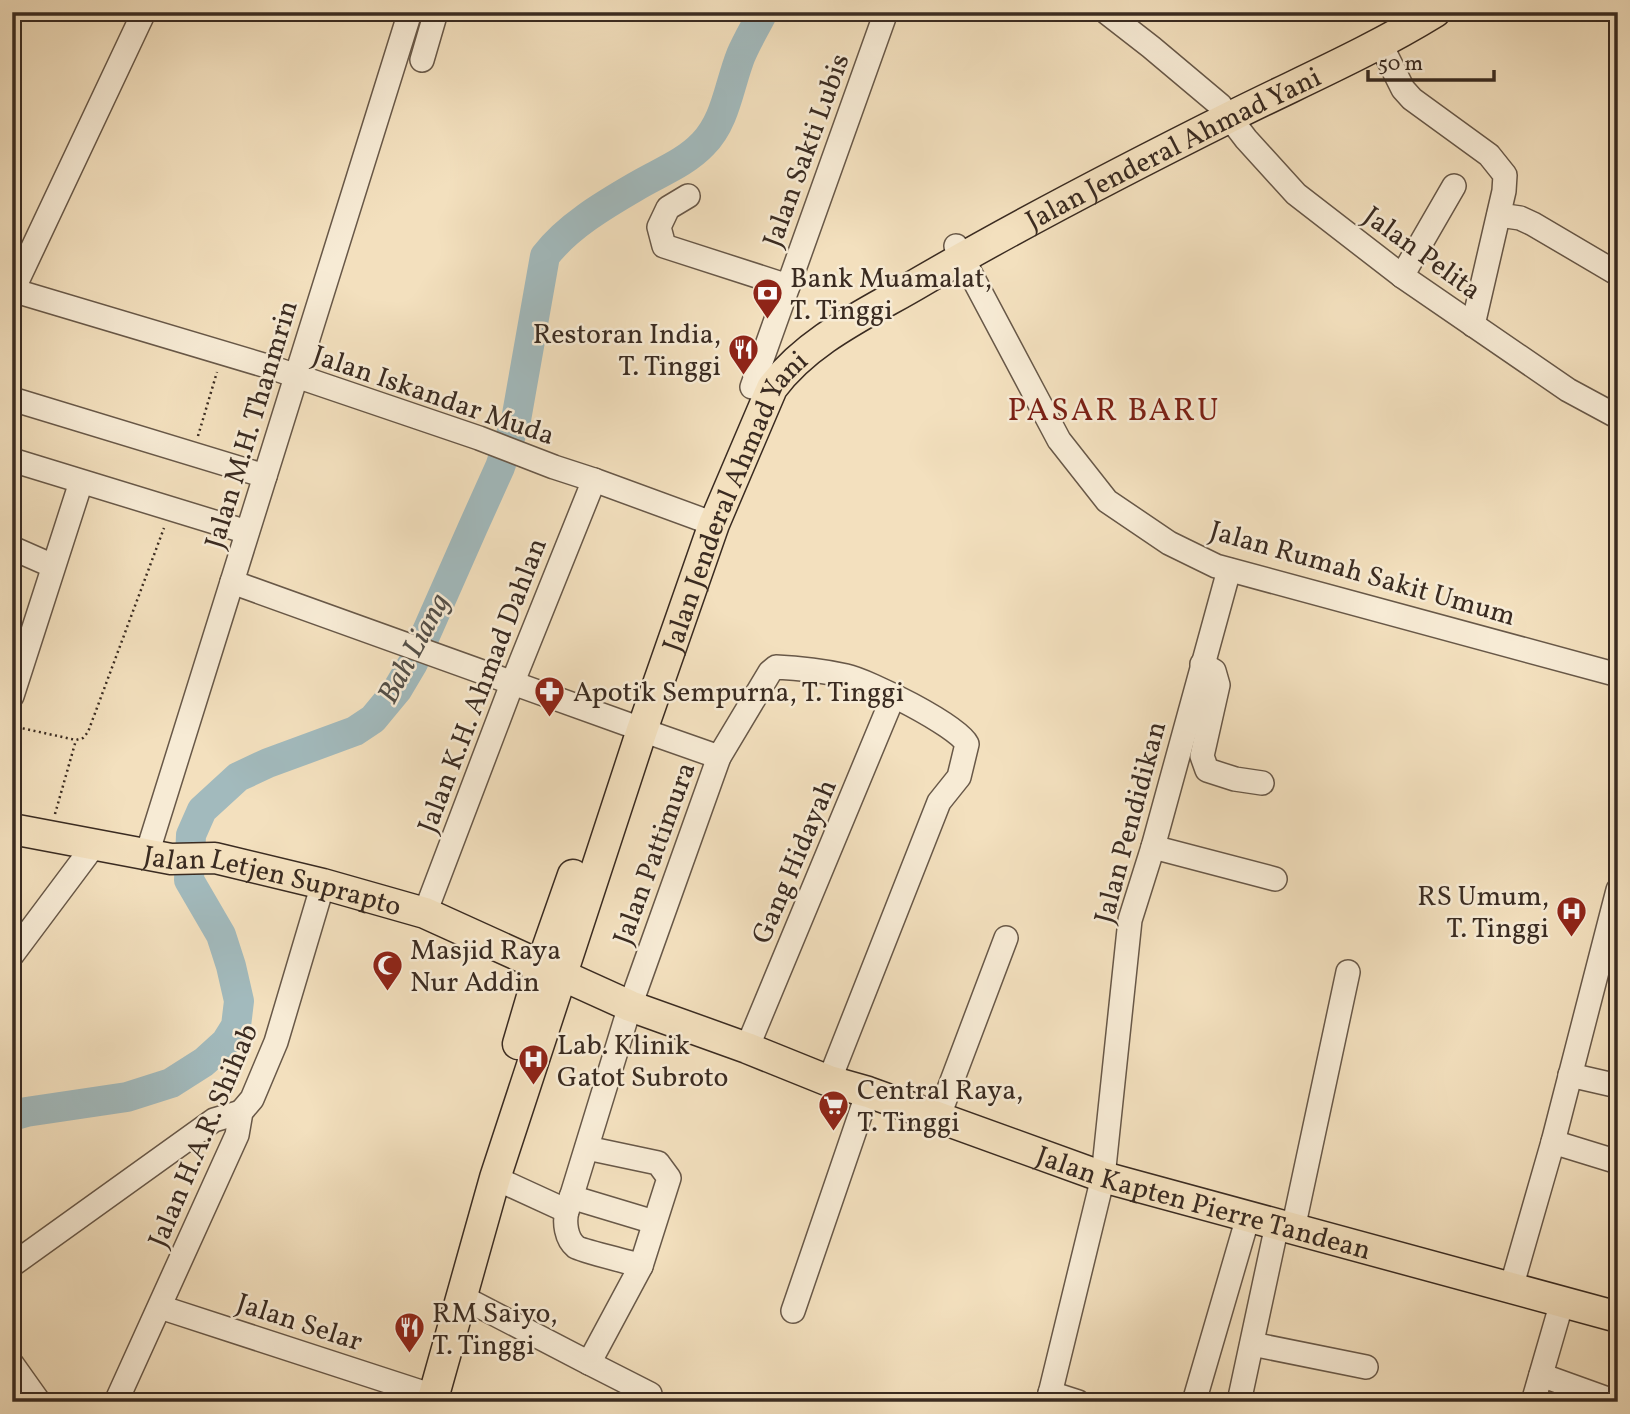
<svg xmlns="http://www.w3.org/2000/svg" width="1630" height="1414" font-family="Vollkorn,serif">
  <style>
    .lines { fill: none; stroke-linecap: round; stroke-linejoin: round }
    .river { stroke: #a2babd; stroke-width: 30 }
    .minor-casing { stroke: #685848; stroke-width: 26 }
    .major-casing { stroke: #3a2b21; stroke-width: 33 }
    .path { stroke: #3a2b21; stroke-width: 2.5; stroke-dasharray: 2 3.5; stroke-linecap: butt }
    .minor { stroke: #f7ebd5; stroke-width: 23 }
    .major { stroke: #f3e0be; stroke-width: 30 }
    .labels { text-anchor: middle; stroke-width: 5; stroke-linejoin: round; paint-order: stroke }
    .street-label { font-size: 28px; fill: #3a2b21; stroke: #f7ebd5 }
    .poi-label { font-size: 28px; fill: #3a2b21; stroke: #f7ebd5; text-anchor: start }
    .water-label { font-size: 30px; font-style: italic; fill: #544f48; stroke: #f7ebd5 }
    .quarter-label { font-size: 32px; letter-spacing: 2px; fill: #7a1f14; stroke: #f7ebd5 }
  </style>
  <rect width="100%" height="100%" fill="#f3e0be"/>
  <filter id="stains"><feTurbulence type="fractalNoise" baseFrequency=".00286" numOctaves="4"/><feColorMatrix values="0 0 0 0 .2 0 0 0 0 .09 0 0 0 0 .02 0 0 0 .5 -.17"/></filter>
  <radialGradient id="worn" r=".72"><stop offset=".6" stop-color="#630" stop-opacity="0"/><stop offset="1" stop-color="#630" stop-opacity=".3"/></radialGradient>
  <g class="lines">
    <!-- river -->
    <path class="river" d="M12,1116L26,1112L127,1097L171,1083L204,1062L226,1042L236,1026L239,1001L231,966L221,935L189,880L191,835L202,810L238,777L268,763L355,731L373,719L397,690L413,663L473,527L500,467L516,420L545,256C567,227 604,205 635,187C658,173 684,164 703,144C726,121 729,85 741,55C747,41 756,26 763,12"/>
    <defs>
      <g id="minor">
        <path d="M1106,12L1151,47L1220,105L1246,139L1296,194L1402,276L1568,390L1618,417"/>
        <path d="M1380,43L1403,89L1412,99L1489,155L1505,175L1504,191L1473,325"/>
        <path d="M422,60L436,12"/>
        <path d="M688,196L668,208L659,227L664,246L788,286"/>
        <path d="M1499,215L1520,218L1533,224L1618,274"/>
        <path d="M956,246L1059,440L1107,501L1169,543L1216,566L1618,675"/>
        <path d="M1402,276L1454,186"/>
        <path d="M12,290L270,367L479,438L554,467L594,480L714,524"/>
        <path d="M12,292L144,12"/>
        <path d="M752,387L886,12"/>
        <path d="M12,399L265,476"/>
        <path d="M12,460L247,532"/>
        <path d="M12,548L53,566"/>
        <path d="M232,582L627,724"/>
        <path d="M1202,664L1214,671L1218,685L1202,756L1207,770L1235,779L1262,783"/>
        <path d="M12,696L81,482"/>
        <path d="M642,730L719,757"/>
        <path d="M1153,847L1275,879"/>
        <path d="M147,854L410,12"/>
        <path d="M425,913L512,684L594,480"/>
        <path d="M12,955L95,844"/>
        <path d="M747,1048L893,697"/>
        <path d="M1570,1075L1618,1086"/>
        <path d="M938,1118L1006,938"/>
        <path d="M1553,1142L1618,1162"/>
        <path d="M495,1178L567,1211L630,1006L719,757L770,672L776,667C799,668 824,671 846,676C869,681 957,725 967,744L959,777L939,802L829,1081"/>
        <path d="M571,1197L654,1222"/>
        <path d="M567,1211C564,1222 566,1239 576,1247C582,1251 630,1262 641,1266L669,1178L658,1163L587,1148"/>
        <path d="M1293,1229L1348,972"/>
        <path d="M12,1265L214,1120L241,1112"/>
        <path d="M1511,1288L1553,1142L1618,890"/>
        <path d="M462,1297L589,1363L641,1266"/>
        <path d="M160,1307L421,1392"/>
        <path d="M793,1311L868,1092"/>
        <path d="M1252,1344L1366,1367"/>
        <path d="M589,1363L650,1394"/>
        <path d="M12,1364L39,1402"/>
        <path d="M1541,1375L1616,1402"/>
        <path d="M1050,1393L1078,1402"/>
        <path d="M116,1402L237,1135L241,1112L252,1099L276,1042L323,884"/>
        <path d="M1048,1402L1103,1177L1130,920L1153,847L1229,570"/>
        <path d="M1194,1402L1248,1217"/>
        <path d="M1239,1402L1277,1225"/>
        <path d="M1533,1402L1562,1302"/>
      </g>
      <g id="major">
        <path id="s1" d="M12,829L171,859L215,858L323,884L425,913L630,1006L747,1048L829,1081L868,1092L1103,1177L1618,1317"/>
        <path d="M518,1044L541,966L573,875"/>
        <path id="s2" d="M432,1402L495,1178L642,730L714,524L772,388C809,338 870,312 922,281C1023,222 1128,168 1232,116C1300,82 1370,52 1435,12"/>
      </g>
    </defs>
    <!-- minor casing -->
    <use href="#minor" class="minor-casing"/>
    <!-- major casing -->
    <use href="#major" class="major-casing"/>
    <!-- path -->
    <g class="path">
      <path d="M198,436L217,372"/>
      <path d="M12,726L76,740L83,738L88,732L164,528"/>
      <path d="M55,814L76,740"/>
    </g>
    <!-- minor -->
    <use href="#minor" class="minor"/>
    <!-- major -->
    <use href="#major" class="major"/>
  </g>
  <!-- icons -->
  <defs>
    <symbol id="bank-pin" viewBox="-11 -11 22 30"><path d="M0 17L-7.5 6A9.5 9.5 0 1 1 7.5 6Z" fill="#8f2418" stroke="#f7ebd5"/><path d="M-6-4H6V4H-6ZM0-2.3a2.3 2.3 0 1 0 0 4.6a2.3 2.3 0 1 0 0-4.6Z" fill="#fff"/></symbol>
    <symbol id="restaurant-pin" viewBox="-11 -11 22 30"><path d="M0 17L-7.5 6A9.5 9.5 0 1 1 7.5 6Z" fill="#8f2418" stroke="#f7ebd5"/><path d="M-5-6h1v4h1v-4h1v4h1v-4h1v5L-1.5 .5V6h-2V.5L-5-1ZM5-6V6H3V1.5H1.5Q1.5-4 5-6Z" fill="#fff"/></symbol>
    <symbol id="pharmacy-pin" viewBox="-11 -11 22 30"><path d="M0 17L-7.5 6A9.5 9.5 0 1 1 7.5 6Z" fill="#8f2418" stroke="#f7ebd5"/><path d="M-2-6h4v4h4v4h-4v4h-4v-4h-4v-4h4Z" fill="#fff"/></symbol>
    <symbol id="hospital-pin" viewBox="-11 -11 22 30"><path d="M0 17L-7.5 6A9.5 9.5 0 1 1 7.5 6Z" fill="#8f2418" stroke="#f7ebd5"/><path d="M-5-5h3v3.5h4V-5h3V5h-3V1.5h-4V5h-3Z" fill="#fff"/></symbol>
    <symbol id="mosque-pin" viewBox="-11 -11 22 30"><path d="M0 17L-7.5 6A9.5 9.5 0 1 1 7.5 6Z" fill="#8f2418" stroke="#f7ebd5"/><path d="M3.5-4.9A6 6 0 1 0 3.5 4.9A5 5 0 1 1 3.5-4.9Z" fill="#fff"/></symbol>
    <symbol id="supermarket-pin" viewBox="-11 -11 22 30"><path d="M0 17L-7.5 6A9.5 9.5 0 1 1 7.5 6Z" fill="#8f2418" stroke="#f7ebd5"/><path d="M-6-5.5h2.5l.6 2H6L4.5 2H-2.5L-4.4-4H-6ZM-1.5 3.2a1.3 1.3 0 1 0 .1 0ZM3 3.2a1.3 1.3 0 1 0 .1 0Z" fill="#fff"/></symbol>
  </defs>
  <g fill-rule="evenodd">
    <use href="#bank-pin" x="750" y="276" width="35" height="47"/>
    <use href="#restaurant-pin" x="726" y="332" width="35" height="47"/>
    <use href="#pharmacy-pin" x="532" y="674" width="35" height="47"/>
    <use href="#hospital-pin" x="1554" y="894" width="35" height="47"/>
    <use href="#mosque-pin" x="370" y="948" width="35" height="47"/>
    <use href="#hospital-pin" x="516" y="1042" width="35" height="47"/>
    <use href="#supermarket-pin" x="816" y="1088" width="35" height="47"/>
    <use href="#restaurant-pin" x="392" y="1310" width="35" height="47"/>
  </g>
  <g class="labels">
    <!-- street labels -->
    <g class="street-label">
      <text dy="10" stroke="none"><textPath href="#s2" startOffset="1540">Jalan Jenderal Ahmad Yani</textPath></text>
      <text transform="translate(805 150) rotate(-70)" y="10">Jalan Sakti Lubis</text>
      <text transform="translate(1423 252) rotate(36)" y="10">Jalan Pelita</text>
      <text transform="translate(434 394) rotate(19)" y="10">Jalan Iskandar Muda</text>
      <text transform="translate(250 424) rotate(-73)" y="10">Jalan M.H. Thanmrin</text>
      <text dy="10" stroke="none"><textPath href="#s2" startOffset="952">Jalan Jenderal Ahmad Yani</textPath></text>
      <text transform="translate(1363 572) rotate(16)" y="10">Jalan Rumah Sakit Umum</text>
      <text transform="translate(481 685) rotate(-69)" y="10">Jalan K.H. Ahmad Dahlan</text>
      <text transform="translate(1129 822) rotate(-75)" y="10">Jalan Pendidikan</text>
      <text transform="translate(653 853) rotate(-70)" y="10">Jalan Pattimura</text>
      <text transform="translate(793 861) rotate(-67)" y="10">Gang Hidayah</text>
      <text dy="10" stroke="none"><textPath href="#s1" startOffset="266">Jalan Letjen Suprapto</textPath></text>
      <text transform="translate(202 1135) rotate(-67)" y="10">Jalan H.A.R. Shihab</text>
      <text dy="10" stroke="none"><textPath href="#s1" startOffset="1255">Jalan Kapten Pierre Tandean</textPath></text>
      <text transform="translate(300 1321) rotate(18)" y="10">Jalan Selar</text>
    </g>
    <!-- poi labels -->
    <g class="poi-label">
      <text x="790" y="287">Bank Muamalat,<tspan x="790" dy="32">T. Tinggi</tspan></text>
      <text x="721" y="343" text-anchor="end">Restoran India,<tspan x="721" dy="32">T. Tinggi</tspan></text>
      <text x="573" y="701">Apotik Sempurna, T. Tinggi</text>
      <text x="1549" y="905" text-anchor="end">RS Umum,<tspan x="1549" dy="32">T. Tinggi</tspan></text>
      <text x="410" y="959">Masjid Raya<tspan x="410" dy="32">Nur Addin</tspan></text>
      <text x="557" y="1054">Lab. Klinik<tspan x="557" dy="32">Gatot Subroto</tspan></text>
      <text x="857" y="1099">Central Raya,<tspan x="857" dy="32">T. Tinggi</tspan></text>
      <text x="432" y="1322">RM Saiyo,<tspan x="432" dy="32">T. Tinggi</tspan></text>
    </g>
    <!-- water labels -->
    <g class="water-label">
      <text transform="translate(413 648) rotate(-62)" y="10">Bah Liang</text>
    </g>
    <!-- quarter labels -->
    <g class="quarter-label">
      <text x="1114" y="420">PASAR BARU</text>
    </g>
  </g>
  <!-- margin -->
  <rect width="1630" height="1414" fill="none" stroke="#f3e0be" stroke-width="42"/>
  <rect x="14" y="14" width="1602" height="1386" fill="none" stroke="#3a2b21" stroke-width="3.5"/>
  <rect x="21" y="21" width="1588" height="1372" fill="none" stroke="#3a2b21" stroke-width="2"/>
  <!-- scale -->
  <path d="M1368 70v10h126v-10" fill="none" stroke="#3a2b21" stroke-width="3.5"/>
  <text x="1378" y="70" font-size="21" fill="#3a2b21" stroke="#f7ebd5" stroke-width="5" paint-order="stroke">50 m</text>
  <rect width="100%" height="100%" filter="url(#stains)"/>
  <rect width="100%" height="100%" fill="url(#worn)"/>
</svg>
